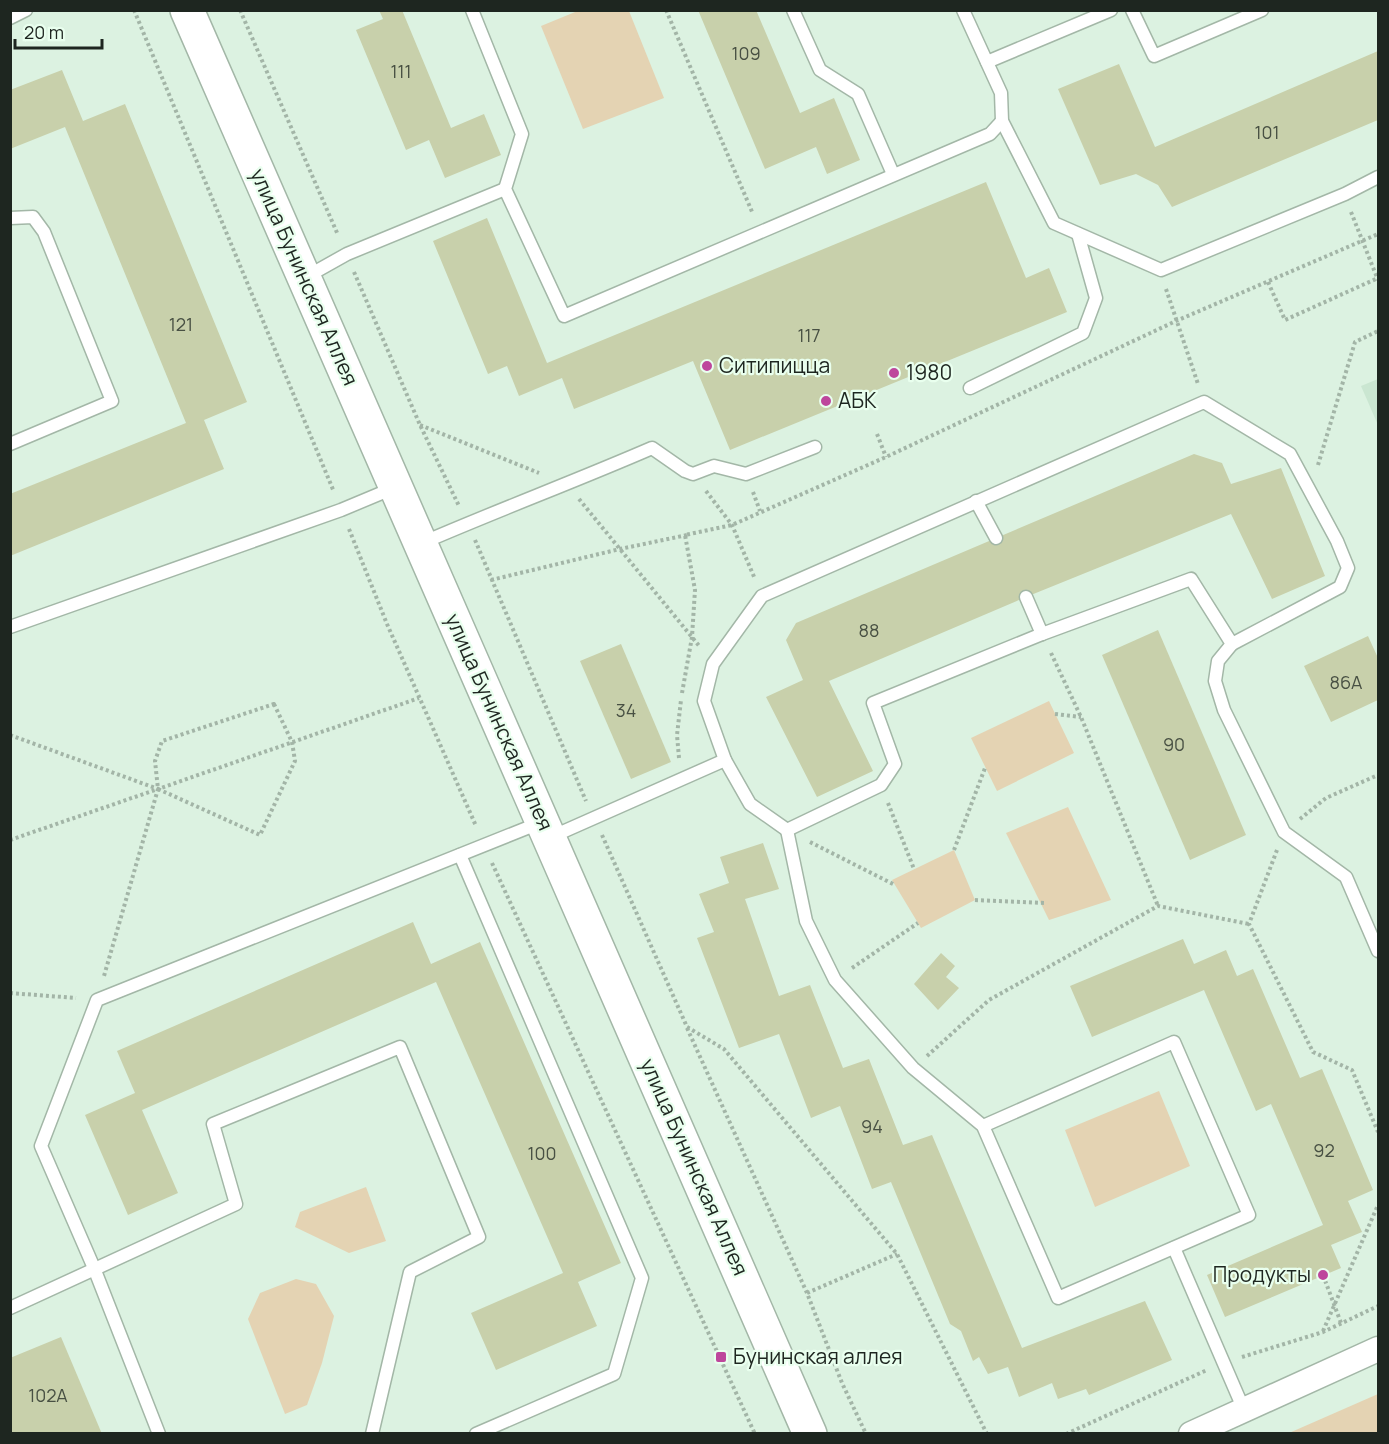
<svg xmlns="http://www.w3.org/2000/svg" width="1389" height="1444" font-family="Manrope,sans-serif">
  <style>
    .built { fill: #cae6d1 }
    .green { fill: #e4d3b3 }
    .building { fill: #c8d0ab }
    .lines { fill: none; stroke-linecap: round; stroke-linejoin: round }
    .lane-casing { stroke: #a3b7a7; stroke-width: 15 }
    .street-casing { stroke: #a3b7a7; stroke-width: 27 }
    .secondary-casing { stroke: #a3b7a7; stroke-width: 36 }
    .path { stroke: #a3b5a7; stroke-width: 4; stroke-dasharray: 3 3; stroke-linecap: butt }
    .lane { stroke: #fff; stroke-width: 12 }
    .street { stroke: #fff; stroke-width: 24 }
    .secondary { stroke: #fff; stroke-width: 33 }
    .poi-dot { fill: #be469c; stroke: #e9ffee; stroke-width: 2 }
    .labels { text-anchor: middle; stroke-width: 4.5; stroke-linejoin: round; paint-order: stroke }
    .number-label { font-size: 18px; fill: #485043 }
    .street-label { font-size: 21px; fill: #1e2620; stroke: #e9ffee }
    .poi-label { font-size: 21px; fill: #1e2620; stroke: #e9ffee; text-anchor: start }
  </style>
  <rect width="100%" height="100%" fill="#dcf2e1"/>
  <!-- built -->
  <path class="built" d="M1378,379V425L1361,386Z"/>
  <!-- green -->
  <g class="green">
    <path d="M580,10L629,11L664,98L583,129L541,26Z"/>
    <path d="M1049,701L1074,753L997,791L971,738Z"/>
    <path d="M1068,807L1111,900L1049,920L1006,833Z"/>
    <path d="M954,850L975,900L921,928L892,880Z"/>
    <path d="M1159,1091L1190,1166L1095,1207L1065,1130Z"/>
    <path d="M366,1187L386,1241L349,1253L295,1227L300,1212Z"/>
    <path d="M296,1279L316,1284L334,1316L322,1363L307,1405L285,1414L248,1319L260,1293Z"/>
    <path d="M1378,1394V1433H1289Z"/>
  </g>
  <!-- building -->
  <g class="building">
    <path d="M379,10H402L451,128L484,114L501,155L445,178L429,140L406,150L356,30L383,19Z"/>
    <path d="M698,10H756L800,113L834,98L860,160L827,174L816,147L765,169Z"/>
    <path d="M1378,51V120L1172,207L1158,185L1136,174L1100,185L1058,89L1119,64L1155,147Z"/>
    <path d="M62,70L83,121L125,104L247,402L204,420L224,469L10,556V494L186,423L65,127L10,149V90Z"/>
    <path d="M986,182L1026,278L1049,268L1067,312L730,450L693,361L574,409L562,378L519,396L507,366L488,374L433,241L487,218L547,363Z"/>
    <path d="M1194,454L1222,463L1231,484L1281,468L1325,576L1272,599L1231,514L1026,597L829,681L873,771L817,797L766,697L803,680L786,640L796,623Z"/>
    <path d="M1158,630L1246,835L1190,860L1102,655Z"/>
    <path d="M1368,636L1378,658V700L1331,722L1304,666Z"/>
    <path d="M621,644L671,762L631,779L580,661Z"/>
    <path d="M763,843L779,889L745,899L779,996L810,985L843,1068L869,1059L903,1145L932,1135L1022,1348L1145,1301L1172,1360L1089,1395L1086,1389L1058,1399L1052,1383L1019,1397L1008,1367L988,1374L979,1357L973,1361L961,1331L950,1324L891,1182L872,1189L840,1106L811,1118L779,1034L739,1048L697,938L714,932L699,894L729,883L720,857Z"/>
    <path d="M413,922L431,964L480,942L621,1263L578,1282L597,1326L496,1370L471,1313L563,1273L436,982L142,1110L178,1193L128,1215L85,1115L135,1093L117,1051Z"/>
    <path d="M1183,939L1194,964L1226,950L1237,976L1253,969L1300,1078L1322,1069L1373,1190L1348,1201L1362,1232L1331,1245L1341,1268L1225,1317L1207,1275L1323,1225L1271,1104L1256,1111L1204,990L1092,1037L1070,986Z"/>
    <path d="M941,953L955,966L946,977L959,988L938,1010L914,984Z"/>
    <path d="M61,1337L102,1434H10V1358Z"/>
  </g>
  <g class="lines">
    <defs>
      <g id="lane">
        <path d="M472,10L522,134L505,189L564,316L990,134L1002,121"/>
        <path d="M793,10L820,70L858,94L893,174"/>
        <path d="M963,10L1001,93L1002,121L1054,223L1161,270L1345,194L1378,177"/>
        <path d="M1132,10L1154,56L1262,10"/>
        <path d="M10,18L26,10"/>
        <path d="M987,62L1111,10"/>
        <path d="M10,218L33,217L44,232L112,401L10,444"/>
        <path d="M306,277L347,254L505,189"/>
        <path d="M970,388L1083,333L1096,298L1078,234"/>
        <path d="M976,501L996,538"/>
        <path d="M422,543C498,510 576,481 652,448L685,471L693,474L714,466L746,474L815,447"/>
        <path d="M1026,597L1042,634"/>
        <path d="M10,627L341,510L396,487"/>
        <path d="M725,760L704,701L713,664L762,596L1204,402L1290,454L1337,541L1348,568L1340,587L1232,644"/>
        <path d="M787,830L806,921L835,980L913,1068L983,1126L1058,1298L1249,1215L1174,1042L983,1126"/>
        <path d="M551,837L725,760L750,804L787,830L881,785L895,764L873,703L1042,634L1191,579L1232,644L1218,661L1215,681L1224,710L1284,832L1346,877L1378,951"/>
        <path d="M460,855L642,1278L614,1374L476,1434"/>
        <path d="M1174,1248L1244,1410"/>
        <path d="M10,1308L236,1204L213,1124L400,1047L479,1237L410,1272L372,1434"/>
        <path d="M159,1434L94,1268L41,1146L97,1000L542,822"/>
      </g>
      <path id="street" d="M1191,1434L1378,1349"/>
      <path id="secondary" d="M187,10L810,1434"/>
    </defs>
    <!-- lane casing -->
    <use href="#lane" class="lane-casing"/>
    <!-- street casing -->
    <use href="#street" class="street-casing"/>
    <!-- secondary casing -->
    <use href="#secondary" class="secondary-casing"/>
    <!-- path -->
    <g class="path">
      <path d="M134,10L334,492"/>
      <path d="M240,10L338,235"/>
      <path d="M666,10L753,214"/>
      <path d="M1351,212L1378,280"/>
      <path d="M354,272L420,425L459,506"/>
      <path d="M1268,282L1285,320L1378,278"/>
      <path d="M1166,289L1198,384"/>
      <path d="M420,425L539,473"/>
      <path d="M877,434L886,457"/>
      <path d="M1318,465L1355,342L1378,331"/>
      <path d="M706,491L732,525L755,579"/>
      <path d="M753,492L760,511"/>
      <path d="M579,499L700,647"/>
      <path d="M349,529L387,624L476,826"/>
      <path d="M475,540L586,801"/>
      <path d="M491,580L620,549L687,535"/>
      <path d="M1051,653L1081,717L1158,906"/>
      <path d="M682,693L692,637L695,590L685,535L732,525L886,457L1176,321L1378,234"/>
      <path d="M274,704L292,742L295,761L260,835L158,789L155,761L162,741Z"/>
      <path d="M1055,714L1081,717"/>
      <path d="M10,735L158,789L419,698"/>
      <path d="M679,758L677,735L681,700"/>
      <path d="M888,803L914,869"/>
      <path d="M1300,819L1326,798L1378,775"/>
      <path d="M602,835L687,1027L724,1049L897,1254L987,1434"/>
      <path d="M10,840L158,789L104,976"/>
      <path d="M810,842L895,885"/>
      <path d="M954,850L985,768"/>
      <path d="M1277,850L1249,924L1313,1052L1352,1070L1378,1132"/>
      <path d="M492,863L755,1434"/>
      <path d="M975,900L1044,903"/>
      <path d="M852,968L918,923"/>
      <path d="M10,993L76,998"/>
      <path d="M687,1028L807,1293L842,1383L866,1434"/>
      <path d="M927,1056L989,1000L1158,906L1249,924"/>
      <path d="M1323,1275L1341,1323"/>
      <path d="M807,1293L897,1254"/>
      <path d="M1323,1331L1378,1205"/>
      <path d="M1242,1357L1323,1332L1378,1306"/>
      <path d="M1066,1434L1207,1370"/>
    </g>
    <!-- lane -->
    <use href="#lane" class="lane"/>
    <!-- street -->
    <use href="#street" class="street"/>
    <!-- secondary -->
    <use href="#secondary" class="secondary"/>
  </g>
  <!-- markers -->
  <g class="poi-dot">
    <circle cx="707" cy="366" r="6"/>
    <circle cx="894" cy="373" r="6"/>
    <circle cx="826" cy="401" r="6"/>
    <circle cx="1323" cy="1275" r="6"/>
    <rect x="715" y="1351" width="12" height="12" rx="3"/>
  </g>
  <g class="labels">
    <!-- number labels -->
    <g class="number-label">
      <text x="746" y="60">109</text>
      <text x="401" y="78">111</text>
      <text x="1267" y="139">101</text>
      <text x="181" y="331">121</text>
      <text x="809" y="342">117</text>
      <text x="869" y="637">88</text>
      <text x="1346" y="689">86А</text>
      <text x="626" y="717">34</text>
      <text x="1174" y="751">90</text>
      <text x="872" y="1133">94</text>
      <text x="1324" y="1157">92</text>
      <text x="542" y="1160">100</text>
      <text x="48" y="1402">102А</text>
    </g>
    <!-- street labels -->
    <g class="street-label">
      <text transform="translate(304 277) rotate(66)" y="7">улица Бунинская Аллея</text>
      <text transform="translate(499 722) rotate(66)" y="7">улица Бунинская Аллея</text>
      <text transform="translate(694 1167) rotate(66)" y="7">улица Бунинская Аллея</text>
    </g>
    <!-- poi labels -->
    <g class="poi-label">
      <text x="719" y="373">Ситипицца</text>
      <text x="906" y="380">1980</text>
      <text x="838" y="408">АБК</text>
      <text x="1311" y="1282" text-anchor="end">Продукты</text>
      <text x="733" y="1364">Бунинская аллея</text>
    </g>
  </g>
  <!-- border -->
  <rect width="1389" height="1444" fill="none" stroke="#1e2620" stroke-width="24"/>
  <!-- scale -->
  <path d="M15 39v9h87v-9" fill="none" stroke="#1e2620" stroke-width="3"/>
  <text x="24" y="39" font-size="18" fill="#1e2620" stroke="#e9ffee" stroke-width="4.5" paint-order="stroke">20 m</text>
</svg>
